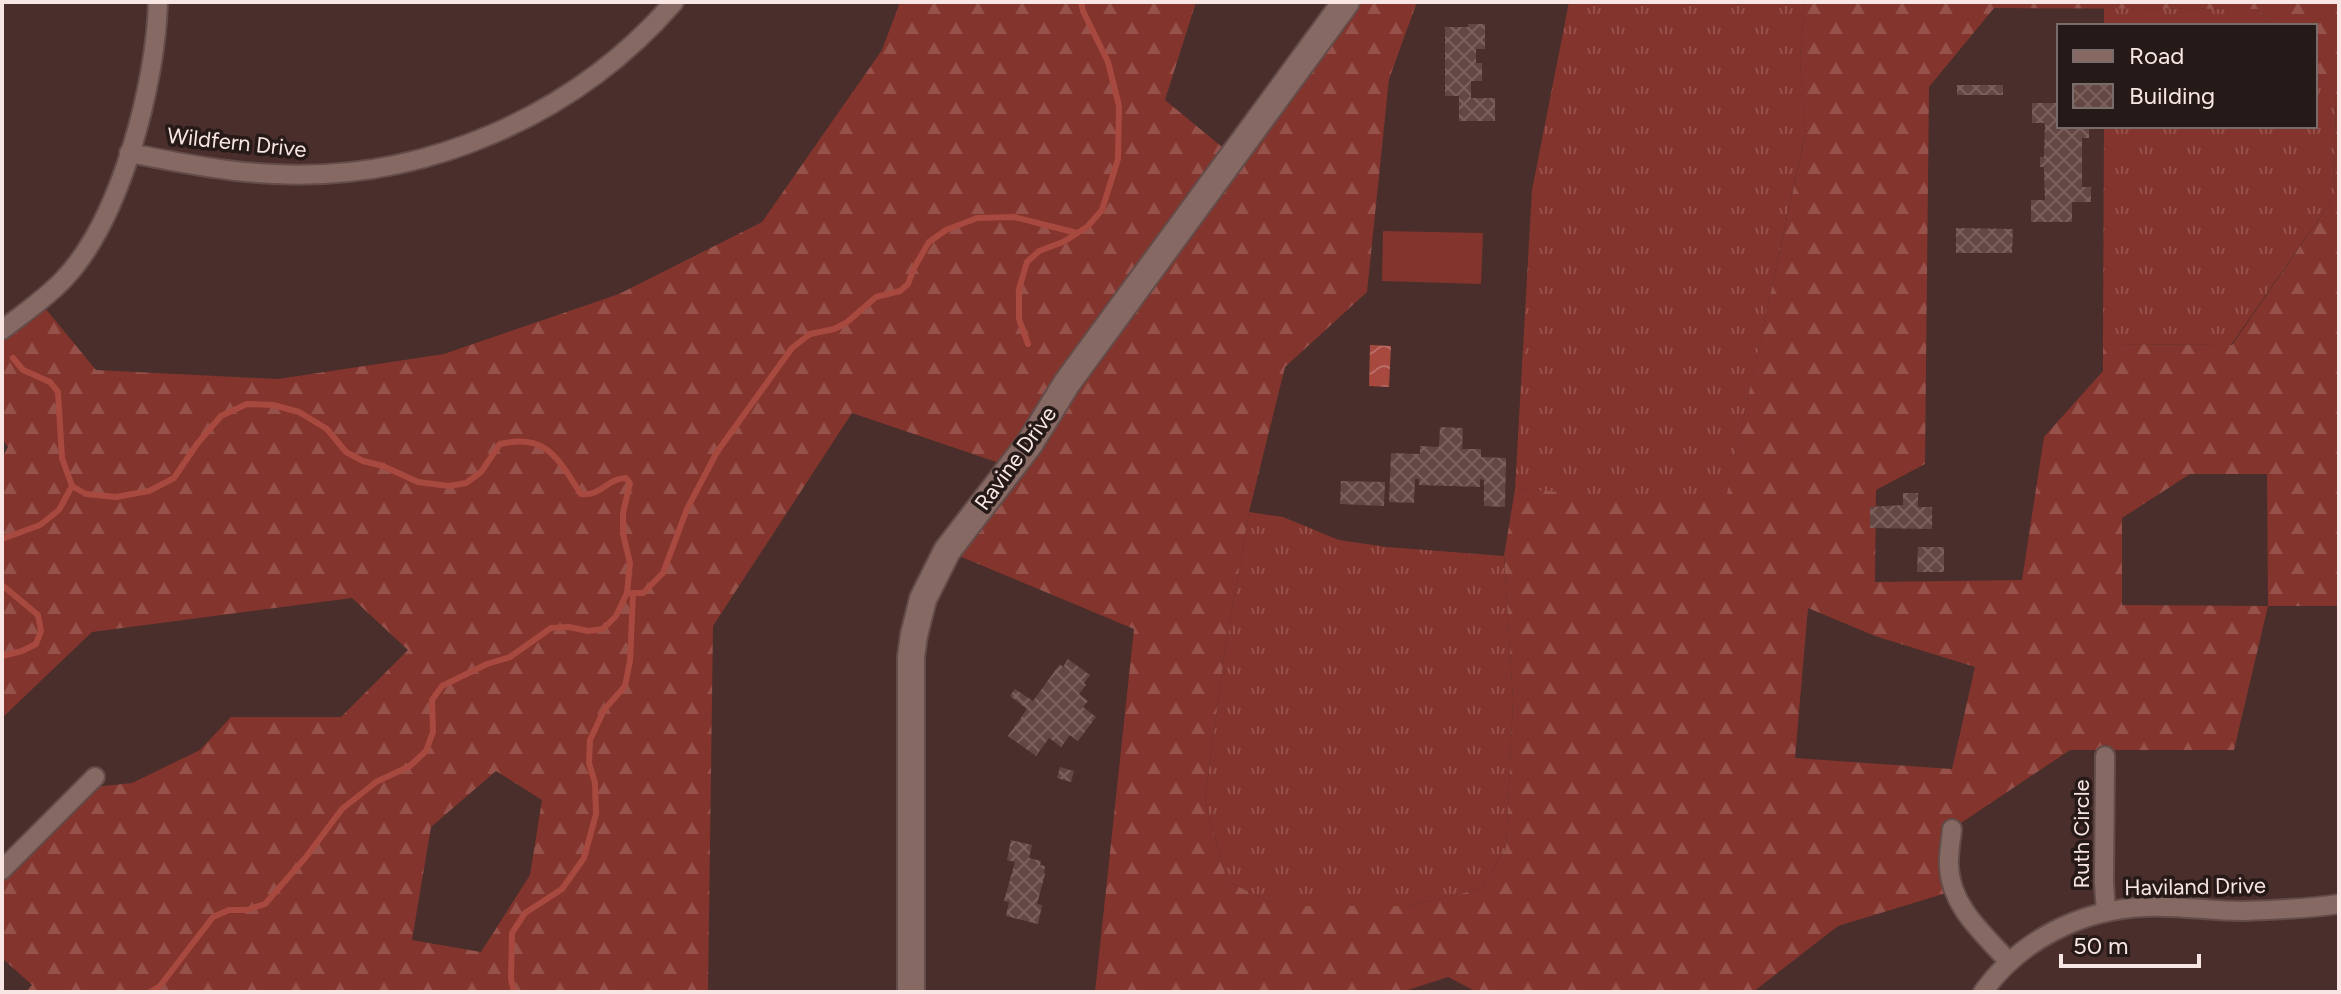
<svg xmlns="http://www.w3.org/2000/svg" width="2341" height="994" font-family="Figtree,sans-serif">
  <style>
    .grass { fill: url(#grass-tufts) }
    .forest { fill: url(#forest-firs); fill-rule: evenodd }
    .garden { fill: #83342c }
    .water { fill: url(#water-waves) }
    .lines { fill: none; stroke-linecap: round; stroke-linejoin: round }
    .stream { stroke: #a84940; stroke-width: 6 }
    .building { fill: url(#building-cross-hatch) }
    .street-casing { stroke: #634c49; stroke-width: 22 }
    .secondary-casing { stroke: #634c49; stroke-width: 30 }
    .street { stroke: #876964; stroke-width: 18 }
    .secondary { stroke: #876964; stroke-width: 26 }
    .labels { text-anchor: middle; stroke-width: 7; stroke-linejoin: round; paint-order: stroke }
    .street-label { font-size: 22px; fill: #f8e6e4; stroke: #261a18 }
  </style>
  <defs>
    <pattern id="grass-tufts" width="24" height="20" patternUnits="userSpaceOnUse" patternTransform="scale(2)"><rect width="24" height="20" fill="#83342c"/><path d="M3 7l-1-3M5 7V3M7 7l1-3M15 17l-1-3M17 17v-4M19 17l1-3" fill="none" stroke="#95514a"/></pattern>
    <pattern id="forest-firs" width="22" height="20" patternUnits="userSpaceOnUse" patternTransform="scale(2)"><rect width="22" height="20" fill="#83342c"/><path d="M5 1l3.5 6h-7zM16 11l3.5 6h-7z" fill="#95514a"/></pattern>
    <pattern id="water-waves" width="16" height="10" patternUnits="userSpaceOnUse" patternTransform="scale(2)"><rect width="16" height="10" fill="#a84940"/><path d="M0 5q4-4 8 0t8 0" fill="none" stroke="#b96c65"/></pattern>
    <pattern id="building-cross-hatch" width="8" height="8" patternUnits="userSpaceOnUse" patternTransform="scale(2)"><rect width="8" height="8" fill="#644743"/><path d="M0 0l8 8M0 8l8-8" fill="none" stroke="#7b625e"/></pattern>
  </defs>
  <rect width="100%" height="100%" fill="#492e2b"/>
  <!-- grass -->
  <g class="grass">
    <path d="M1569,2H1805L1800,57L1805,134L1725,504L1515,489L1532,190Z"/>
    <path d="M2104,8L2258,9L2273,26H2104Z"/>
    <path d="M2315,71L2336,94L2334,197L2231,345L2103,344L2104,126H2315Z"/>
    <path d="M1249,512L1283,517L1339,540L1387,547L1504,556L1513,700L1506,848L1481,889L1407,906H1278L1227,881L1205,800L1224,657Z"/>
  </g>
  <!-- forest -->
  <path class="forest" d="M900,2H1196L1165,100L1233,156L1346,2H1417L1389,79L1367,292L1285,367L1249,512L1224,657L1205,800L1227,881L1278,906H1407L1481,889L1506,848L1513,700L1504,556L1515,489L1725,503L1805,135L1800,57L1805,2H2339V606H2268L2234,750H2070L1952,829L1953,891L1838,926L1753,992H1477L1448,977L1402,992H1095L1134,629L947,551L1011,467L852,413L713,626L708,992H26L32,985L2,958V870L85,788L132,783L200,750L231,717H341L408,650L352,598L92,632L2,718V458L8,447L2,439V325L40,302L96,370L278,379L444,354L619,294L762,222L882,50ZM1994,8L2258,9L2273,26H2315V71L2336,94L2334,197L2232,345L2103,344V371L2044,437L2022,580L1875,582L1876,490L1925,464L1929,87ZM2190,474H2267L2268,606L2122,605V518ZM1808,608L1875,636L1975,667L1952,769L1795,758ZM496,771L542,800L530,875L481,952L412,940L431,827Z"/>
  <!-- garden -->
  <path class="garden" d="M1383,231L1483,233L1481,284L1382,281Z"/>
  <!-- water -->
  <path class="water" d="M1370,345L1391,346L1389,387L1369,386Z"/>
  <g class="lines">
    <!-- stream -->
    <g class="stream">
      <path d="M1028,344L1019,319V289L1027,262L1039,251L1063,242L1087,227L1102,210L1118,159L1119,106L1108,62L1083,11L1081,2"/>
      <path d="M13,358L23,370L50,382L58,392L62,458L72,486L86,494L116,497L149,491L174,478L197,444L221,416L247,404L273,405L299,412L327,429L346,452L363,461L383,466L418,482L449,486L466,483L481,472L500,444C547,433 558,459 581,494C600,497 608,478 626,478L630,483L623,513V534L630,563L627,593"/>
      <path d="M2,539L40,525L59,510L72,486"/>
      <path d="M2,585L38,615L41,631L36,644L22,651L2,656"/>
      <path d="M150,992L160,986L213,917L229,910H246L265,904L306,857L342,809L376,782L410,766L426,751L433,732L432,700L442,686L487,664L510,657L551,628L569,627L588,631L603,629L616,616L627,593H643L663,573L687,509L717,452L792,348L810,334L834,329L846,323L876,297L900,291L908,284L914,268L929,242L946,230L977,218L1014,217L1077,233"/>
      <path d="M514,992L511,979L512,933L525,913L562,889L584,858L596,814L595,783L589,763L590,740L604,710L625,686L630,661L633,594"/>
    </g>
  </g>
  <!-- building -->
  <g class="building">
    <path d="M1468,24H1485V49H1476V63H1482V81H1471V98H1495V121H1459V96H1445V27H1468Z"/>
    <rect x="1957" y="85" width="46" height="10"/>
    <path d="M2032,103H2059V126H2089V138H2082V187H2091V202H2072V222H2031V200H2045L2044,167H2040V157H2044L2045,123H2032Z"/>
    <path d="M1956,228L2013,229L2012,253H1956Z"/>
    <path d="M1440,427L1463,428L1462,449H1481V457L1506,458L1505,507L1484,506V480L1480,479V487L1419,485V479H1415L1414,503L1389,502L1391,453L1420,454V446L1439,447Z"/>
    <path d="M1341,481L1385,482L1384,506L1340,504Z"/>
    <path d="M1903,493H1918V507H1932V529L1870,528V507L1903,505Z"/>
    <path d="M1918,547H1944V572H1917Z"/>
    <path d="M1068,659L1090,675L1084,683L1086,685L1079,694L1088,701L1083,707L1096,717L1078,741L1070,735L1061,747L1049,738L1036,756L1008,736L1027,709L1010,696L1015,689L1033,701L1060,664L1063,667Z"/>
    <path d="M1060,767L1074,771L1071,782L1057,778Z"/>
    <path d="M1011,840L1032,845L1029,858L1041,861L1040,865L1045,866L1044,872L1045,874L1037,904L1042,905L1038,924L1006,916L1009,902L1004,901L1015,862L1007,860Z"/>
  </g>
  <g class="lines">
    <defs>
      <g id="street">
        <path d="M129,153C177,162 225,172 274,174C424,182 575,116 674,2"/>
        <path d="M2,330C24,313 45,299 64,279C121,219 156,83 158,2"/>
        <path d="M2105,756L2104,883L2106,911"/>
        <path d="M1952,829C1951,841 1948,855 1949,867C1951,907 1984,934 2009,962"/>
        <path d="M2,870L95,777"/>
        <path d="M1983,992C2020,940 2081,910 2144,907C2177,905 2209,911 2242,911C2274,910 2307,909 2339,904"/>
      </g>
      <path id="secondary" d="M911,992V657L914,635L923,599L947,551L1030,443L1067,383L1346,2"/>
    </defs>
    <!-- street casing -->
    <use href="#street" class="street-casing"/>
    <!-- secondary casing -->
    <use href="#secondary" class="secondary-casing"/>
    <!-- street -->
    <use href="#street" class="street"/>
    <!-- secondary -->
    <use href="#secondary" class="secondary"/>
  </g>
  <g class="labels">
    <!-- street labels -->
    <g class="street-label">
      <text transform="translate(237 142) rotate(6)" y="8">Wildfern Drive</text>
      <text transform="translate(1015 458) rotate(-54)" y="8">Ravine Drive</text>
      <text transform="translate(2081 834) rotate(-90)" y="8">Ruth Circle</text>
      <text transform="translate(2195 886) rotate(-1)" y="8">Haviland Drive</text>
    </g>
  </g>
  <!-- border -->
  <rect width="2341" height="994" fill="none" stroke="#f8e6e4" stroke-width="8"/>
  <!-- legend -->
  <rect x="2057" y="24" width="260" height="104" fill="#261a18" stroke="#7a6c6a" stroke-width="2"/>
  <rect x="2073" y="50" width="40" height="12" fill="#876964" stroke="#7a6c6a" stroke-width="2"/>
  <text x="2129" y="64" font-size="24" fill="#f8e6e4">Road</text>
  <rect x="2073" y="84" width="40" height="24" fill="url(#building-cross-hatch)" stroke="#7a6c6a" stroke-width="2"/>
  <text x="2129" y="104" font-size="24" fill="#f8e6e4">Building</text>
  <!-- scale -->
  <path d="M2061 954v12h138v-12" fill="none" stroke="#f8e6e4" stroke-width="4"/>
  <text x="2073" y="954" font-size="24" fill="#f8e6e4" stroke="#261a18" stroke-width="6" paint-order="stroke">50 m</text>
</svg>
